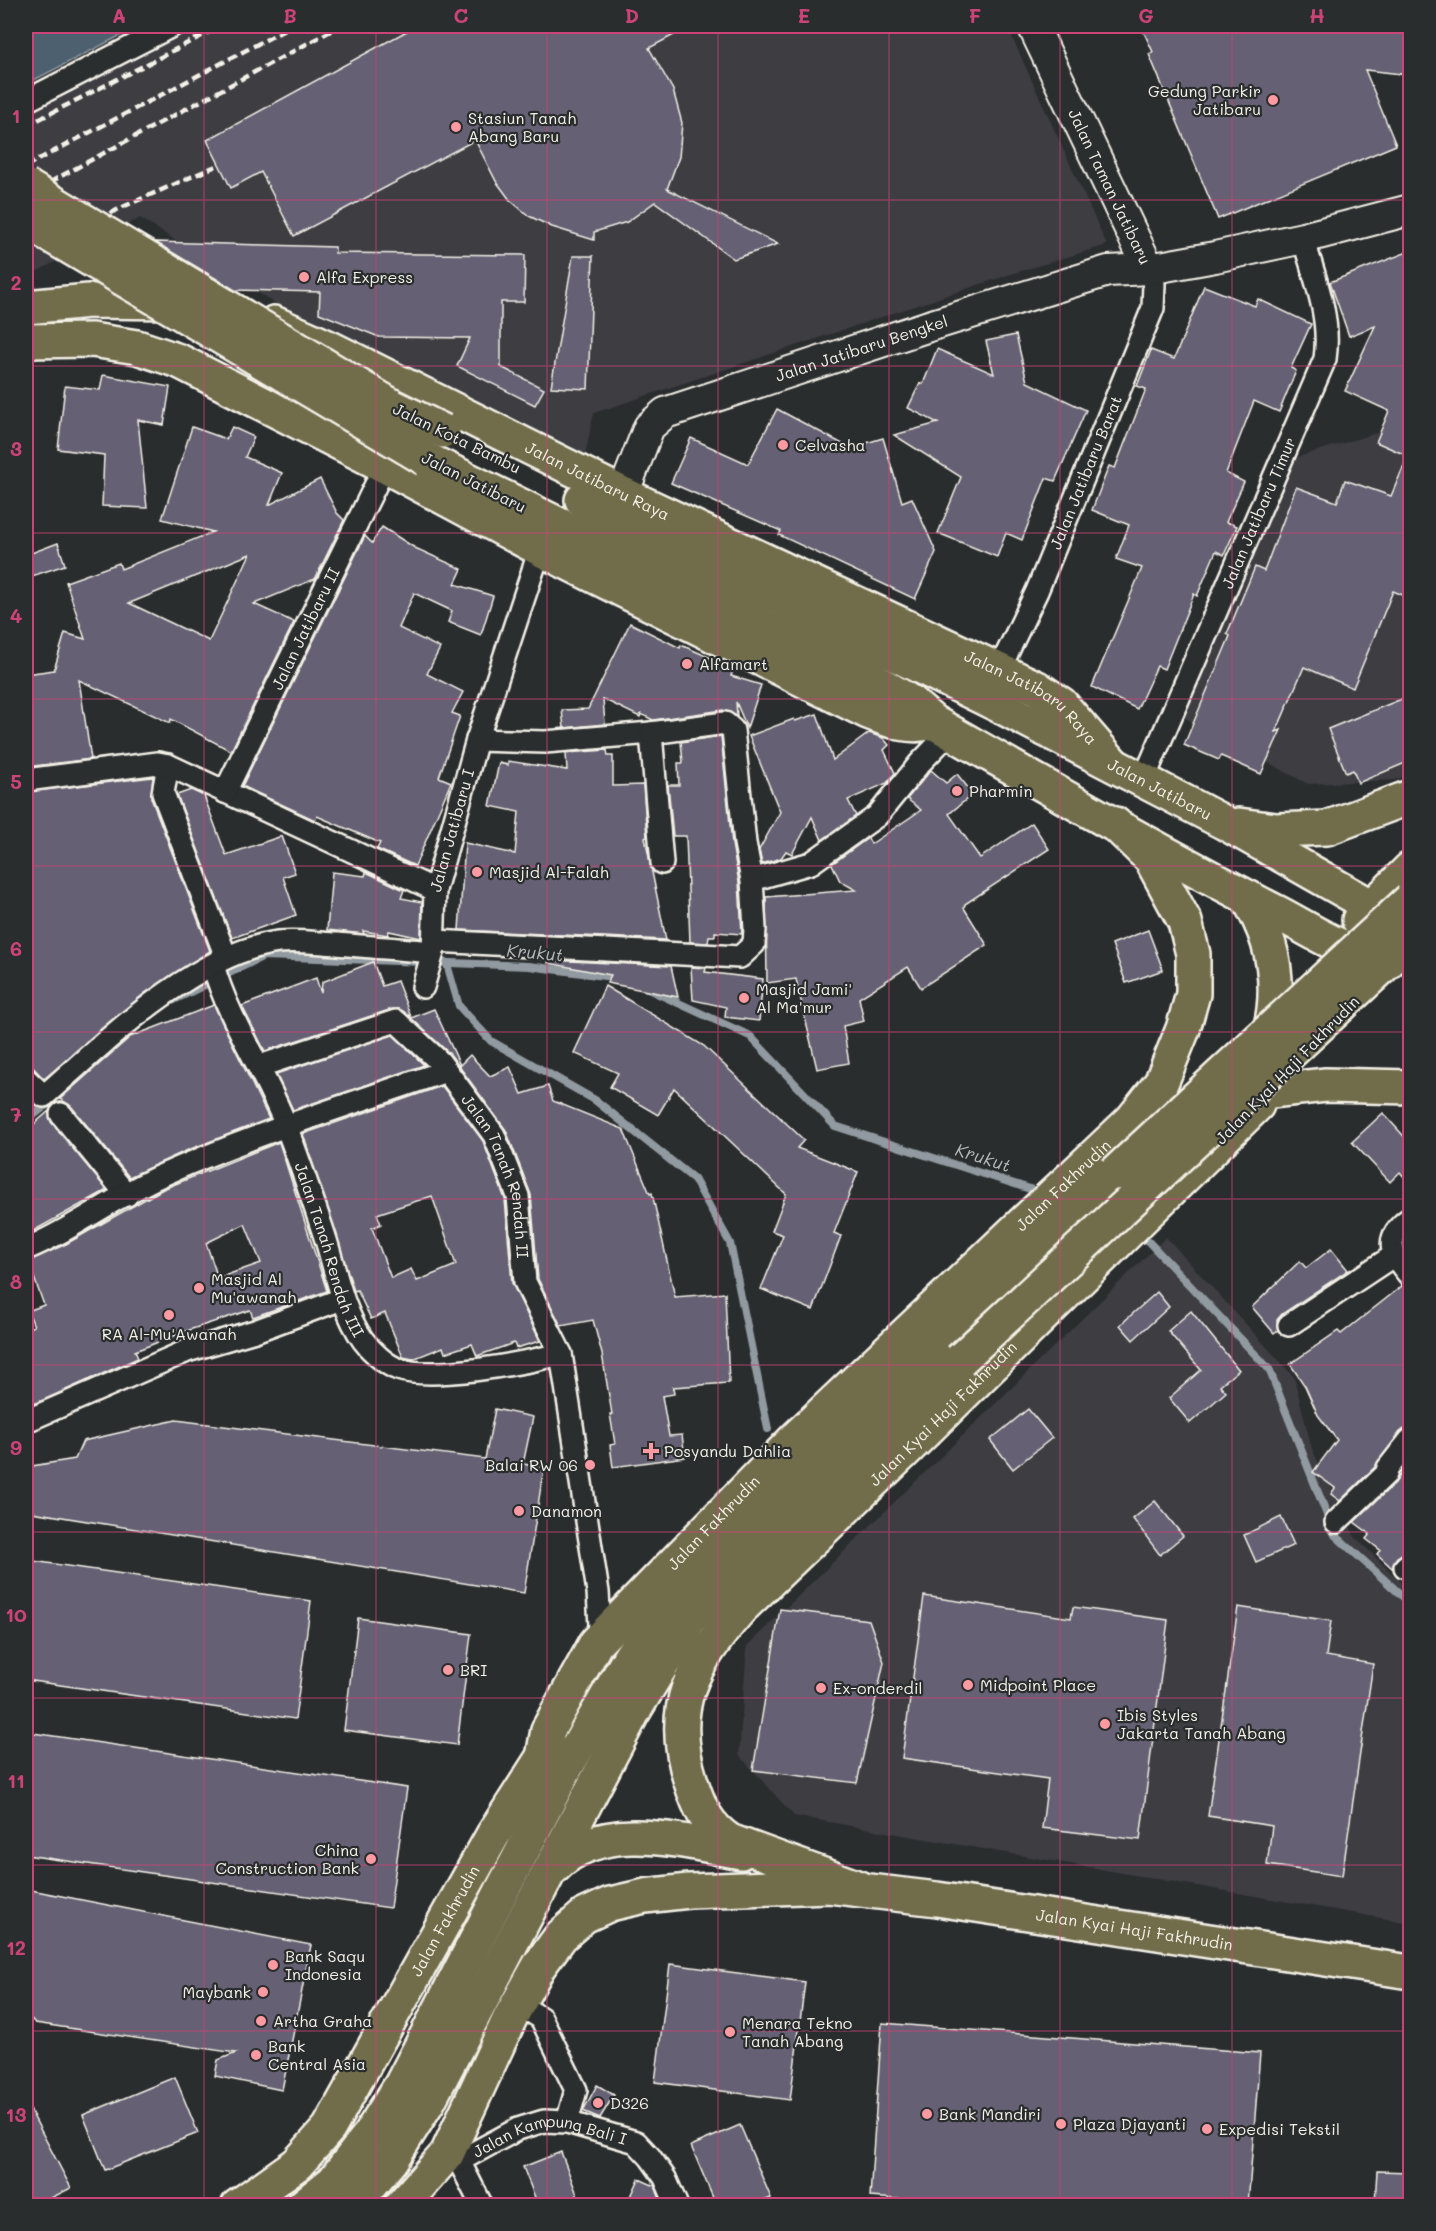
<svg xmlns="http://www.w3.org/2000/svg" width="1436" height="2231" font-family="Mali,sans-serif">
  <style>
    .built { fill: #3c3d43 }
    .water { fill: #4e6070; stroke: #909aa0; stroke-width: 1.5 }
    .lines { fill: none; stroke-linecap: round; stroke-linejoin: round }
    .stream { stroke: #909aa0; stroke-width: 8 }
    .building { fill: #656173; stroke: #f4f1e8; stroke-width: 1.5; fill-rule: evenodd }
    .street-casing { stroke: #f4f1e8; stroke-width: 26 }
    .secondary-casing { stroke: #f4f1e8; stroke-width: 34 }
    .primary-casing { stroke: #f4f1e8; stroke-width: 38 }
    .street { stroke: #2a2d2e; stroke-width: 21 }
    .secondary { stroke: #2a2d2e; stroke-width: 30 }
    .primary { stroke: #716d4b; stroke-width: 33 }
    .rail { stroke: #f4f1e8; stroke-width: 4.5; stroke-dasharray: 9 4.5; stroke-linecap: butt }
    .primary-bridge-casing { stroke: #f4f1e8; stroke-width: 38; stroke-linecap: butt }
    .primary-bridge { stroke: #716d4b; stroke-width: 33 }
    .grid { fill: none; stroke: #cc4377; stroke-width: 1.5; stroke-opacity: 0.55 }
    .poi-dot { fill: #ff9aa2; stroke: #2a2d2e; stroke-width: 2 }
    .labels { text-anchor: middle; stroke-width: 4.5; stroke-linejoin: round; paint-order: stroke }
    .poi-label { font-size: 16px; fill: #f4f1e8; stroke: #2a2d2e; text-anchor: start }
    .street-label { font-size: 16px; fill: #f4f1e8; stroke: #2a2d2e }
    .water-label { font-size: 18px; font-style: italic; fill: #b2b7b8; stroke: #2a2d2e }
    .neatline { fill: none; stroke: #cc4377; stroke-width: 2 }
    .grid-label { font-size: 20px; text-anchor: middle; font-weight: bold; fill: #cc4377 }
  </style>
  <rect width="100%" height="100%" fill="#2a2d2e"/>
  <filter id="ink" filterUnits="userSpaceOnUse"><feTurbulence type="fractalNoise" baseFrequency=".0167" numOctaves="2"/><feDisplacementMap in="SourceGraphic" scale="12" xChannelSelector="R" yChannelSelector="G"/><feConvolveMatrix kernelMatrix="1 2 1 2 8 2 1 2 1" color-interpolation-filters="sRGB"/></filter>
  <g filter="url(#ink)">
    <!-- built -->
    <g class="built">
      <path d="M194,26H1007L1107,245L1011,274L594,413L584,459L360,357L140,218L26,277V115Z"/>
      <path d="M1410,423V774L1395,780L1308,784L1176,713L1294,458Z"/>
      <path d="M1166,1237L1294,1377L1312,1449L1355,1537L1410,1591V1923L794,1816L739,1755L747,1646Z"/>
    </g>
    <!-- water -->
    <path class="water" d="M26,26H139L26,84Z"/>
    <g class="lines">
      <!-- stream -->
      <g class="stream">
        <path d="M447,964L459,1006L491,1041L595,1100L694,1179L730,1243L768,1429"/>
        <path d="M648,989L750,1036L835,1126L1033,1190"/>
        <path d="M170,1002L264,956L529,966L620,978"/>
        <path d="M26,1121L53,1100"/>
        <path d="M1145,1238L1269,1369L1335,1535L1410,1603"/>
      </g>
    </g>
    <!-- building -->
    <g class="building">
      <path d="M416,26H691L649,48L673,90L682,123L679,157L667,189L778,244L734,259L655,202L627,222L594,232V240L552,227L529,216L510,200L496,181L475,140L294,236L261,172L231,188L207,140Z"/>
      <path d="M1141,26H1410V75L1365,70L1396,145L1218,219L1149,54L1153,52Z"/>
      <path d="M155,242L335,247V253L525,255L524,302H501V367L544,389L535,405L457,366L470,338L379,337L319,313L320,292L235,290Z"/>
      <path d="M1410,251V598L1393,591L1353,688L1304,667L1276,732L1281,730L1261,774L1221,756L1219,760L1184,745L1230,636L1227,634L1255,567L1264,571L1296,487L1337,502L1345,480L1391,496L1408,456L1376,442L1389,411L1345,391L1375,326L1349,336L1330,282Z"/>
      <path d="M573,256H593L588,389L551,387Z"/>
      <path d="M1204,286L1255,306L1258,299L1311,324L1291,368L1296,371L1279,412L1254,401L1226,473L1244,482L1226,522L1237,526L1224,555L1216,551L1197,596L1194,594L1164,669L1157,666L1137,709L1092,687L1142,568L1116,559L1129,525L1092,510L1109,466L1115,468L1146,389L1137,386L1151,350L1174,359Z"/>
      <path d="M1016,335L1027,382L1086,410L1055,481L1046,478L1022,540L1006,533L997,557L938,533L961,477L894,435L938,423L908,408L920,383L923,384L937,349L994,374L986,341Z"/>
      <path d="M103,375L170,387L164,425L138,420L147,508L102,506L104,455L58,449L65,386L100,390Z"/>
      <path d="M777,409L850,448L883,438L902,502L912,498L936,552L915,599L779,535L781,531L671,483L691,438L748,464Z"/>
      <path d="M192,427L226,439L232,427L254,437L245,457L282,473L269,505L320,479L337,513L344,520L315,579L254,604L294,622L231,751L171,719L170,723L79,680L91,759L26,767V674L54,670L65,633L85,639L66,582L119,563L121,569L213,532L162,519ZM250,554L209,641L129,603L135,601Z"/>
      <path d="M382,527L415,548L462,569L455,584L493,596L481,635L448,622L452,611L414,593L399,628L440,648L427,674L463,692L452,713L460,716L439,777L451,782L415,866L377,849L380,843L317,816L315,820L242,786L365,536L372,543Z"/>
      <path d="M58,543L65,565L26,578V555Z"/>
      <path d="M630,623L680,648L681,645L734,668L731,676L761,685L747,728L736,702L737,716L723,710L653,720L641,714L640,717L603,699L605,724L564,728L562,710L588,709Z"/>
      <path d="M1404,698L1410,713V761L1358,783L1353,770L1346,773L1328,729Z"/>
      <path d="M817,714L833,760L869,733L883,738L889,745L884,750L895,773L887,783L848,800L856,816L822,840L812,817L792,854L786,851L781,858L762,864L759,850L780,812L749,736L794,719L795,721Z"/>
      <path d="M721,736L732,844L739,882L742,934L715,932V936H709L708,943L690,942L686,836H673L668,785H679L678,763H683L681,742Z"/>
      <path d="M607,750L608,756H613V786L643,785L647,837L645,838L666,940L459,930L465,843L515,854L519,812L490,806L499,763L508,765V761L567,770L566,753Z"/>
      <path d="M931,770L946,783L957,774L973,794L949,814L980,858L1032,823L1049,849L965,904L964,908L987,945L921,988L908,967L859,998L864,1021L843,1026L849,1063L817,1069L796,979L767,983L766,897L856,890L840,881L832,864L868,838L871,844L921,810L907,799Z"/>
      <path d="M153,777L151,798L210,951L145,993L44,1079L26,1060V792Z"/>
      <path d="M191,790L204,796L226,855L282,836L295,873L283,877L296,915L232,938L177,795Z"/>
      <path d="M332,872L365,876L366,872L404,890L401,898L422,902L421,938L389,931L388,935L363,931L364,934L327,930Z"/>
      <path d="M1148,930L1163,970L1126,983L1112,944Z"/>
      <path d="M549,960L671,966L678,997L607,983L611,975L548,963Z"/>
      <path d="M373,962L382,986L397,981L411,1017L399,1009H392L265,1051L242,1006L316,978L321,993L322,982Z"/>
      <path d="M691,967L706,968L705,972L763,979L759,1021L725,1017L726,1007L693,1000Z"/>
      <path d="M605,986L704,1046L804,1140L797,1148L858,1172L834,1233L841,1236L813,1310L761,1289L783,1235L772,1231L786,1194L674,1088L658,1115L610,1087L618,1073L574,1053Z"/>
      <path d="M214,1005L269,1119L188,1150L129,1177L71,1106L60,1099L130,1037Z"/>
      <path d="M434,1009L460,1065L470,1055L490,1076L510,1067L522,1094L548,1086L553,1101L623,1129L650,1194L652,1193L675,1297L725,1293L729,1383L673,1387L674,1394L662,1396L669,1436L682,1435L685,1457L613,1467L610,1445L615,1444L610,1414H612L602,1354L593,1320L561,1326L538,1279L531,1195L506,1130L450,1054L411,1018Z"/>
      <path d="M393,1035L424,1065L293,1110L276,1074Z"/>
      <path d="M442,1086L483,1141L505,1199L512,1283L540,1341L516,1348L514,1343L477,1356L472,1344L445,1353L443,1347L413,1359L403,1357L385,1313L371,1319L357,1290L354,1291L303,1134ZM432,1196L456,1265L417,1281L411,1269L391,1278L372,1228L381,1224L377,1214Z"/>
      <path d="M49,1111L51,1122L107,1190L26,1235V1131Z"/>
      <path d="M1383,1113L1410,1143V1184L1400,1172L1390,1182L1352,1142Z"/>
      <path d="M279,1142L327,1291L253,1317L250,1310L192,1329L135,1351L138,1358L30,1406L26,1395V1329L34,1326L28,1311L44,1305L28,1261L66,1244L163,1189ZM245,1224L261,1263L218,1278L206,1243Z"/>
      <path d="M1331,1249L1348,1270L1282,1314L1277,1320L1278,1330L1274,1333L1252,1307L1300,1261L1306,1268Z"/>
      <path d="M1402,1286L1410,1288V1427L1400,1432L1375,1467L1340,1501L1331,1494L1335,1488L1313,1472L1337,1440L1318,1415L1305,1386L1290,1364L1338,1331L1341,1334Z"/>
      <path d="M1157,1292L1169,1307L1133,1340L1120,1325Z"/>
      <path d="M1191,1311L1239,1370L1220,1385L1226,1392L1190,1423L1169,1398L1201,1370L1168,1331Z"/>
      <path d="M495,1409L533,1417L523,1464L544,1467L524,1593L26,1511V1467L75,1459L83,1441L176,1420L485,1459Z"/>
      <path d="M1028,1409L1052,1438L1013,1469L990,1440Z"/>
      <path d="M1410,1460V1551L1397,1557L1392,1568L1377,1554L1380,1550L1366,1539L1370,1534L1354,1522L1395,1483Z"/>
      <path d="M1155,1501L1183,1536L1160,1555L1133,1519Z"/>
      <path d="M1281,1517L1294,1545L1256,1562L1244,1535Z"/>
      <path d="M26,1560L311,1601L295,1719L26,1680Z"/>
      <path d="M924,1596L1071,1618L1073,1607L1168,1620L1140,1840L1042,1828L1048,1779L902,1758Z"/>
      <path d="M1238,1607L1331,1621L1326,1656L1373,1664L1342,1876L1267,1865L1272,1826L1208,1816Z"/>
      <path d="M780,1609L869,1620L884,1662L857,1783L753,1770Z"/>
      <path d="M358,1618L471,1634L457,1745L344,1730Z"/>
      <path d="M26,1732L407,1788L390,1908L26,1855Z"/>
      <path d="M26,1889L311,1945L282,2090L215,2076L218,2060L236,2053L35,2023L26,2013Z"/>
      <path d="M670,1964L805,1982L790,2100L655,2082Z"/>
      <path d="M882,2023L1260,2053L1248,2205H978L870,2197Z"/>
      <path d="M175,2077L198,2133L105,2170L83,2115Z"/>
      <path d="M597,2085L614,2095L600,2118L583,2111Z"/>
      <path d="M26,2102L71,2188L37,2205H26Z"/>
      <path d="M740,2125L771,2198L753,2205H716L691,2146Z"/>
      <path d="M561,2152L581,2205H538L523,2167Z"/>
      <path d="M1377,2171L1410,2172V2205L1375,2202Z"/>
      <path d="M639,2179L655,2186L660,2199L658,2205H627Z"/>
    </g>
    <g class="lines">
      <defs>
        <g id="street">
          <path d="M26,101L172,26"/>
          <path id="s1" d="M999,670L1037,591L1153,308L1154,284L1149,269"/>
          <path d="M477,740L545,742L651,733L662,863"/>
          <path d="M168,765L163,793L226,957"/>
          <path d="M26,780L158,763L168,765L435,890"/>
          <path id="s2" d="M1143,781L1325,359C1331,317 1315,279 1303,238"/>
          <path id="s3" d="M225,792L385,466"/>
          <path d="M752,880L811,863L877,816L920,763L950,732"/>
          <path d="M434,941L740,957L754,944L755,929L752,880L745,843L733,730L725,723L651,733"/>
          <path id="s4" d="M213,965C229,1022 265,1071 286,1126C300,1162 312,1198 324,1234C336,1270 341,1308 363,1340C371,1351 386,1365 398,1369C433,1381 524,1363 561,1354"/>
          <path d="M423,987L433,952"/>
          <path id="s5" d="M260,1066L396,1021L440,1062L494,1135L518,1196L525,1282L561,1354L598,1592L600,1626L596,1643"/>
          <path id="s6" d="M26,1079L44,1096C105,1042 195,953 278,942C297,940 318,943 337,944C369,947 401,949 433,952L435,890L477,740L540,549"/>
          <path d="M61,1114L127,1195"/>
          <path d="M1410,1218C1382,1238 1391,1255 1410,1276"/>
          <path d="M26,1249C72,1230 113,1198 158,1177C251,1135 350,1104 446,1071"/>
          <path d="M1289,1325L1393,1256"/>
          <path d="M26,1421L187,1351L255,1331L342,1299"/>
          <path d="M1336,1522L1386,1474L1388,1468L1410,1440"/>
          <path d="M1405,1567L1410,1563"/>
          <path d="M518,2004L541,2018L576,2090L567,2122"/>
          <path d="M449,2155L459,2161L482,2206"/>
          <path id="s7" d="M459,2161L518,2129L544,2121L567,2122L636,2142L650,2157L665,2178L677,2206"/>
        </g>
        <g id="secondary">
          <path id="s8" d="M1033,26L1149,269"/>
          <path id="s9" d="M623,494L649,427L665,413L929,326L1108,271L1149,269L1215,257L1303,238L1410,210"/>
        </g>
        <g id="primary">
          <path d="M26,307L89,301L174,302"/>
          <path id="s10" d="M274,323L330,348L623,494L1037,688L1061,704L1113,764"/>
          <path d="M26,341L92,340L137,347L179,361L385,466L540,549L868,712C890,721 910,729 933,722"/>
          <path d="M426,459L876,681L910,702L933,722C1047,787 1161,853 1278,913C1309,929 1346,955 1382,957"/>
          <path id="s11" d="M582,500L1002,707L1225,823L1392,918"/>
          <path d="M1239,825L1276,830L1327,828L1410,797"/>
          <path d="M1247,897C1276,943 1283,993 1266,1045"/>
          <path d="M1359,920L1410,869"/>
          <path d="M1370,958L1367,934L1373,906"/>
          <path d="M1271,1091L1326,1085L1410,1087"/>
          <path d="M554,1867C601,1818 682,1841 741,1852"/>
          <path id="s12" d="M859,1888L730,1841C707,1826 699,1807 691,1782C666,1706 693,1664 741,1608L906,1450L1257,1105"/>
          <path id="s13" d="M238,2206L297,2164L329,2128L493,1835L543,1757L548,1730L596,1643L798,1436L1132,1120L1161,1083L1183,1029L1193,994V954L1185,922L1151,859L1115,824"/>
          <path d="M303,2206L333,2182L370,2134L401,2085L565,1769L630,1657L664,1605L792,1487L938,1338L1115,1173"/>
          <path d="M353,2206L391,2160L429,2100L632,1714L689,1620L712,1594L775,1533L960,1360"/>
          <path id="s14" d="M401,2206L447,2154L510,2018L539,1966L561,1936L584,1916L610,1904L645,1896L689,1891L828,1886L937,1899L1410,1972"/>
        </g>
      </defs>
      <!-- street casing -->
      <use href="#street" class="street-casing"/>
      <!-- secondary casing -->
      <use href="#secondary" class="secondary-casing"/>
      <!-- primary casing -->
      <use href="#primary" class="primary-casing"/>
      <!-- street -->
      <use href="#street" class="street"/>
      <!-- secondary -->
      <use href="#secondary" class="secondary"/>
      <!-- primary -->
      <use href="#primary" class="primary"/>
      <!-- rail -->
      <g class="rail">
        <path d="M26,126L221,26"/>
        <path d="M26,166L292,26"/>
        <path d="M26,195L340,26"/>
        <path d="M26,256L125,206L216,166"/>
      </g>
      <defs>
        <g id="primary-bridge">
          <path d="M26,186L392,406L443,431"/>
          <path d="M26,221L426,459"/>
          <path d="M1115,1173L1410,900"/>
          <path d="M960,1360L1410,941"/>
        </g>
      </defs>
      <!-- primary-bridge casing -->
      <use href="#primary-bridge" class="primary-bridge-casing"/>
      <!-- primary-bridge -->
      <use href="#primary-bridge" class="primary-bridge"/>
    </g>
  </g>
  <!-- grid -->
  <path class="grid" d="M204,26V2206M376,26V2206M547,26V2206M718,26V2206M889,26V2206M1060,26V2206M1232,26V2206M26,200H1410M26,366H1410M26,533H1410M26,699H1410M26,866H1410M26,1032H1410M26,1199H1410M26,1365H1410M26,1532H1410M26,1698H1410M26,1865H1410M26,2031H1410"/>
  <!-- markers -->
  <g class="poi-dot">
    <circle cx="1273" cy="100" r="6"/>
    <circle cx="456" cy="127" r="6"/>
    <circle cx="304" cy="277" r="6"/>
    <circle cx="783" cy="445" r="6"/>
    <circle cx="687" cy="664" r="6"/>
    <circle cx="957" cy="791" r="6"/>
    <circle cx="477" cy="872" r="6"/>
    <circle cx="744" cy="998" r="6"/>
    <circle cx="199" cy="1288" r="6"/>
    <circle cx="169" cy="1315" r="6"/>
    <path d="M648 1442h6v6h6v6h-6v6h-6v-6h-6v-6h6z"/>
    <circle cx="590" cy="1465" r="6"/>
    <circle cx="519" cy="1511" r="6"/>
    <circle cx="448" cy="1670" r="6"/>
    <circle cx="968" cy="1685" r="6"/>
    <circle cx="821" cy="1688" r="6"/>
    <circle cx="1105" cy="1724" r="6"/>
    <circle cx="371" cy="1859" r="6"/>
    <circle cx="273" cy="1965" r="6"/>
    <circle cx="263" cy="1992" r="6"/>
    <circle cx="261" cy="2021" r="6"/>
    <circle cx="730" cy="2032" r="6"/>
    <circle cx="256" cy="2055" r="6"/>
    <circle cx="598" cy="2103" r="6"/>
    <circle cx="927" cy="2114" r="6"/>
    <circle cx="1061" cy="2124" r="6"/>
    <circle cx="1207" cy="2129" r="6"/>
  </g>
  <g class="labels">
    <!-- poi labels -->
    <g class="poi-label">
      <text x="1261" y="97" text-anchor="end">Gedung Parkir<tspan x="1261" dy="18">Jatibaru</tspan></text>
      <text x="468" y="124">Stasiun Tanah<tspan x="468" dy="18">Abang Baru</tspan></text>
      <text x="316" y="283">Alfa Express</text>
      <text x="795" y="451">Celvasha</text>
      <text x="699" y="670">Alfamart</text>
      <text x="969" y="797">Pharmin</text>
      <text x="489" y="878">Masjid Al-Falah</text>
      <text x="756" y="995">Masjid Jami'<tspan x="756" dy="18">Al Ma'mur</tspan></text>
      <text x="211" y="1285">Masjid Al<tspan x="211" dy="18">Mu'awanah</tspan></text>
      <text x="169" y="1340" text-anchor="middle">RA Al-Mu'Awanah</text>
      <text x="664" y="1457">Posyandu Dahlia</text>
      <text x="578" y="1471" text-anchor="end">Balai RW 06</text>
      <text x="531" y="1517">Danamon</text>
      <text x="460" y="1676">BRI</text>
      <text x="980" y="1691">Midpoint Place</text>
      <text x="833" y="1694">Ex-onderdil</text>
      <text x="1117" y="1721">Ibis Styles<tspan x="1117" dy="18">Jakarta Tanah Abang</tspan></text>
      <text x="359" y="1856" text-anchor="end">China<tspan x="359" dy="18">Construction Bank</tspan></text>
      <text x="285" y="1962">Bank Saqu<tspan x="285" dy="18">Indonesia</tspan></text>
      <text x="251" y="1998" text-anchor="end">Maybank</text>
      <text x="273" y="2027">Artha Graha</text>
      <text x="742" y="2029">Menara Tekno<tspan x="742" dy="18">Tanah Abang</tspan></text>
      <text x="268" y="2052">Bank<tspan x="268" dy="18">Central Asia</tspan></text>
      <text x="610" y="2109">D326</text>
      <text x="939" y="2120">Bank Mandiri</text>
      <text x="1073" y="2130">Plaza Djayanti</text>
      <text x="1219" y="2135">Expedisi Tekstil</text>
    </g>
    <!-- street labels -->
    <g class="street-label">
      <text dy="6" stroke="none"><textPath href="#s8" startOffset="178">Jalan Taman Jatibaru</textPath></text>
      <text dy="6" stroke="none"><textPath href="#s9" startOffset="300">Jalan Jatibaru Bengkel</textPath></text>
      <text transform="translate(457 438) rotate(26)" y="6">Jalan Kota Bambu</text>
      <text dy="6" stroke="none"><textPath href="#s1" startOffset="216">Jalan Jatibaru Barat</textPath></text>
      <text dy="6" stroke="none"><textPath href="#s10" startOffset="360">Jalan Jatibaru Raya</textPath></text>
      <text transform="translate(474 482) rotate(27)" y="6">Jalan Jatibaru</text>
      <text dy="6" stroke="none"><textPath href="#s2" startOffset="292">Jalan Jatibaru Timur</textPath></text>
      <text dy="6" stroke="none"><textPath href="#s3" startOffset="182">Jalan Jatibaru II</textPath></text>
      <text dy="6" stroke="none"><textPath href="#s10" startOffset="846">Jalan Jatibaru Raya</textPath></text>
      <text dy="6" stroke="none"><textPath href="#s11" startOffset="646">Jalan Jatibaru</textPath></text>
      <text dy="6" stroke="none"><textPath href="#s6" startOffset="588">Jalan Jatibaru I</textPath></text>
      <text transform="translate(1287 1070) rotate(-46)" y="6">Jalan Kyai Haji Fakhrudin</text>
      <text dy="6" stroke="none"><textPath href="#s5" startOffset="334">Jalan Tanah Rendah II</textPath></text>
      <text dy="6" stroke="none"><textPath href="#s13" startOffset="1330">Jalan Fakhrudin</textPath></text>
      <text dy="6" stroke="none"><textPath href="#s4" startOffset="308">Jalan Tanah Rendah III</textPath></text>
      <text dy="6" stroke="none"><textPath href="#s12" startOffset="682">Jalan Kyai Haji Fakhrudin</textPath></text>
      <text dy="6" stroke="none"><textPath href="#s13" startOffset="844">Jalan Fakhrudin</textPath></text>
      <text dy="6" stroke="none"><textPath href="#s13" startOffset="358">Jalan Fakhrudin</textPath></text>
      <text dy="6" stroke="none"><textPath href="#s14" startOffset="904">Jalan Kyai Haji Fakhrudin</textPath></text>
      <text dy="6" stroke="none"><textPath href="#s7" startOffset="98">Jalan Kampung Bali I</textPath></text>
    </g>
    <!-- water labels -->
    <g class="water-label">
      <text transform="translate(535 953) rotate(5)" y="6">Krukut</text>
      <text transform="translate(983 1158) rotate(18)" y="6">Krukut</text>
    </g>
  </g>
  <!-- margin -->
  <rect width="1436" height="2231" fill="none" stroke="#2a2d2e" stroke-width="66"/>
  <rect x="33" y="33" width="1370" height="2165" class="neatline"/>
  <g class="grid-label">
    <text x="119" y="23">A</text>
    <text x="290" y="23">B</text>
    <text x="461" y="23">C</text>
    <text x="632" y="23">D</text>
    <text x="804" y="23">E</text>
    <text x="975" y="23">F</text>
    <text x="1146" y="23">G</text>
    <text x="1317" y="23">H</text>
    <text x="16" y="123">1</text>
    <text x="16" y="290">2</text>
    <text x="16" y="456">3</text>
    <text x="16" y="623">4</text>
    <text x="16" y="789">5</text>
    <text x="16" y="956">6</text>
    <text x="16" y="1122">7</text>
    <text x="16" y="1289">8</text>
    <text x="16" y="1455">9</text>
    <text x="16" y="1622">10</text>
    <text x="16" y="1788">11</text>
    <text x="16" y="1955">12</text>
    <text x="16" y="2122">13</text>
  </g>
</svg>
